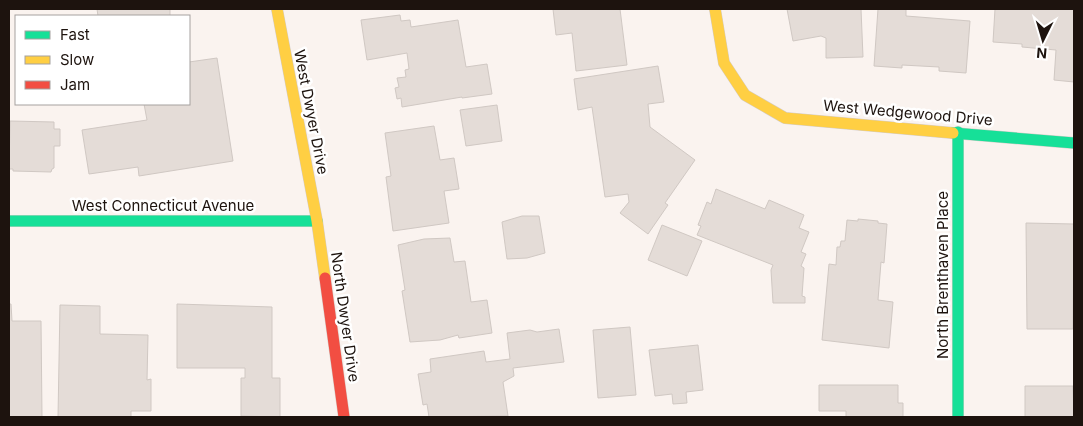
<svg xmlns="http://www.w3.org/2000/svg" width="1083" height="426" font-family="Inter,sans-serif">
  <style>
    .building { fill: #e4dcd7; stroke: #d0c8c3 }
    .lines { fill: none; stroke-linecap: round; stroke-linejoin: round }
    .fast-casing { stroke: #d4ccc7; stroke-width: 12 }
    .slow-casing { stroke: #d4ccc7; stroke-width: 12 }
    .jam-casing { stroke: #d4ccc7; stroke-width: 12 }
    .fast { stroke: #16e098; stroke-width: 11 }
    .slow { stroke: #ffcf43; stroke-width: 11 }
    .jam { stroke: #f24e42; stroke-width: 11 }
    .labels { text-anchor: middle; stroke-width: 5; stroke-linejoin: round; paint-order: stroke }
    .street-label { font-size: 15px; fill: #1d130e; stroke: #fff }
  </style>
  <rect width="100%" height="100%" fill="#faf3ef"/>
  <!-- building -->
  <g class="building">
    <path d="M97,9H170V16H98Z"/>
    <path d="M553,9H620L627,65L576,71L572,33L556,35Z"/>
    <path d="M787,9H861L863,57L826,58V38L821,36L793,41Z"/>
    <path d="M878,9H906V16L970,21L966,73L939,71V67L902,65V68L874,66Z"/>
    <path d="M995,9H1074V82L1054,80L1056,50L1022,47V44L993,42Z"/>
    <path d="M400,15L401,21L410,20L411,27L458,20L466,67L487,64L492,94L462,98V97L402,107L401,98L397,99L395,88L399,87L397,78L406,77L405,70L409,69L407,53L367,60L361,20Z"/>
    <path d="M217,58L233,161L139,176L138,167L89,174L82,130L147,120L144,104H189V62Z"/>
    <path d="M658,66L664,102L648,104L650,127L695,160L665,203L668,205L648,234L620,213L629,202L628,194L605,197L592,107L578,110L574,79Z"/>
    <path d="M497,105L502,141L466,146L460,110Z"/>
    <path d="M10,121L54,122V129H60V146H54V168L52,169L51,172L13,171V169H9Z"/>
    <path d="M434,126L440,160L454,158L459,189L444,191L449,223L393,231L386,177L391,176L385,133Z"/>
    <path d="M716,189L765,209L769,200L804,215L799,228L809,232L801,252L806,254L801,266L804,268L802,296L805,297V303H773L771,270L773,265L697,235L701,226L698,225L707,202L711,204Z"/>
    <path d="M522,216H539L545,253L527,258L507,259L502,222Z"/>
    <path d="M858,219L878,221V223L887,224L884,263L881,262L878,300L893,302L889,348L822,340L829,264L836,265L837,247H840L841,241H845L847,220L858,221Z"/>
    <path d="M1026,223L1074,224L1073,329H1027Z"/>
    <path d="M662,225L702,241L687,276L648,260Z"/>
    <path d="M450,238L454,262L465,261L471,302L487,300L492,333L459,338L458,335L440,340L410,342L402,291L405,290L398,245L424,239Z"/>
    <path d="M9,304H11L12,321H41L42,417H9Z"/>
    <path d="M177,304L272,307V378H280V417L241,416V378H245V368H177Z"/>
    <path d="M60,305L100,306V334L148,335L147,380L151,379V411H131V417H58Z"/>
    <path d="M630,327L636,395L598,398L593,330Z"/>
    <path d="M559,329L564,362L513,368L514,376L503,382L508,416L429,417L427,404L423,405L418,374L431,372L430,359L484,351L486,362L510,359L507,333L530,330L537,332Z"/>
    <path d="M698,345L703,390L686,392L687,403L673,404L672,394L655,396L649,350Z"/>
    <path d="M819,385H898V403H903V417H846V411H819Z"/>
    <path d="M1025,386H1073L1074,417H1025Z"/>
  </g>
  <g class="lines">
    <defs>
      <g id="fast">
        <path d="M958,132V417"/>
        <path d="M953,133L1074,143"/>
        <path d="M9,221H317"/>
      </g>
      <g id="slow">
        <path d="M277,9L317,221L325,278"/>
        <path d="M715,9L724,63L745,95L785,118L953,133"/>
      </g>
      <path id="jam" d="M325,278L344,417"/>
    </defs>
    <!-- fast casing -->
    <use href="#fast" class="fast-casing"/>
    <!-- slow casing -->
    <use href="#slow" class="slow-casing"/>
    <!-- jam casing -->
    <use href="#jam" class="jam-casing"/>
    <!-- fast -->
    <use href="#fast" class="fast"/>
    <!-- slow -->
    <use href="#slow" class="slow"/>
    <!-- jam -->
    <use href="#jam" class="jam"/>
  </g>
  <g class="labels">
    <!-- street labels -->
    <g class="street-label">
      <text transform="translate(311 112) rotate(79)" y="5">West Dwyer Drive</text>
      <text transform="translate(908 113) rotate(5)" y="5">West Wedgewood Drive</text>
      <text x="163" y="211">West Connecticut Avenue</text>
      <text transform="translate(943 275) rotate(-90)" y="5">North Brenthaven Place</text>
      <text transform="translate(345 317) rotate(82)" y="5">North Dwyer Drive</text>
    </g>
  </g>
  <!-- border -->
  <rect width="1083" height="426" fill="none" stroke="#1d130e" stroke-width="20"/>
  <!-- legend -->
  <rect x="15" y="15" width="175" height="90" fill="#ffffff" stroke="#a5a19f"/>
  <rect x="25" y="31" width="25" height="8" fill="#16e098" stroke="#a5a19f"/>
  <text x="60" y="40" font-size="15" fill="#1d130e">Fast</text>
  <rect x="25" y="56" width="25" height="8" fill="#ffcf43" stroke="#a5a19f"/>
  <text x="60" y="65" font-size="15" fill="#1d130e">Slow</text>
  <rect x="25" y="81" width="25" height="8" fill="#f24e42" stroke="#a5a19f"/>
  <text x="60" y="90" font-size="15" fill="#1d130e">Jam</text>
  <!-- north arrow -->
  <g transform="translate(1043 40) rotate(185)" stroke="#ffffff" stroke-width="4" paint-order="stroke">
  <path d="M0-4L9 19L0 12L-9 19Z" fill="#1d130e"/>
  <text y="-8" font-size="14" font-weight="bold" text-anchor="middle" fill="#1d130e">N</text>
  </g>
</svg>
